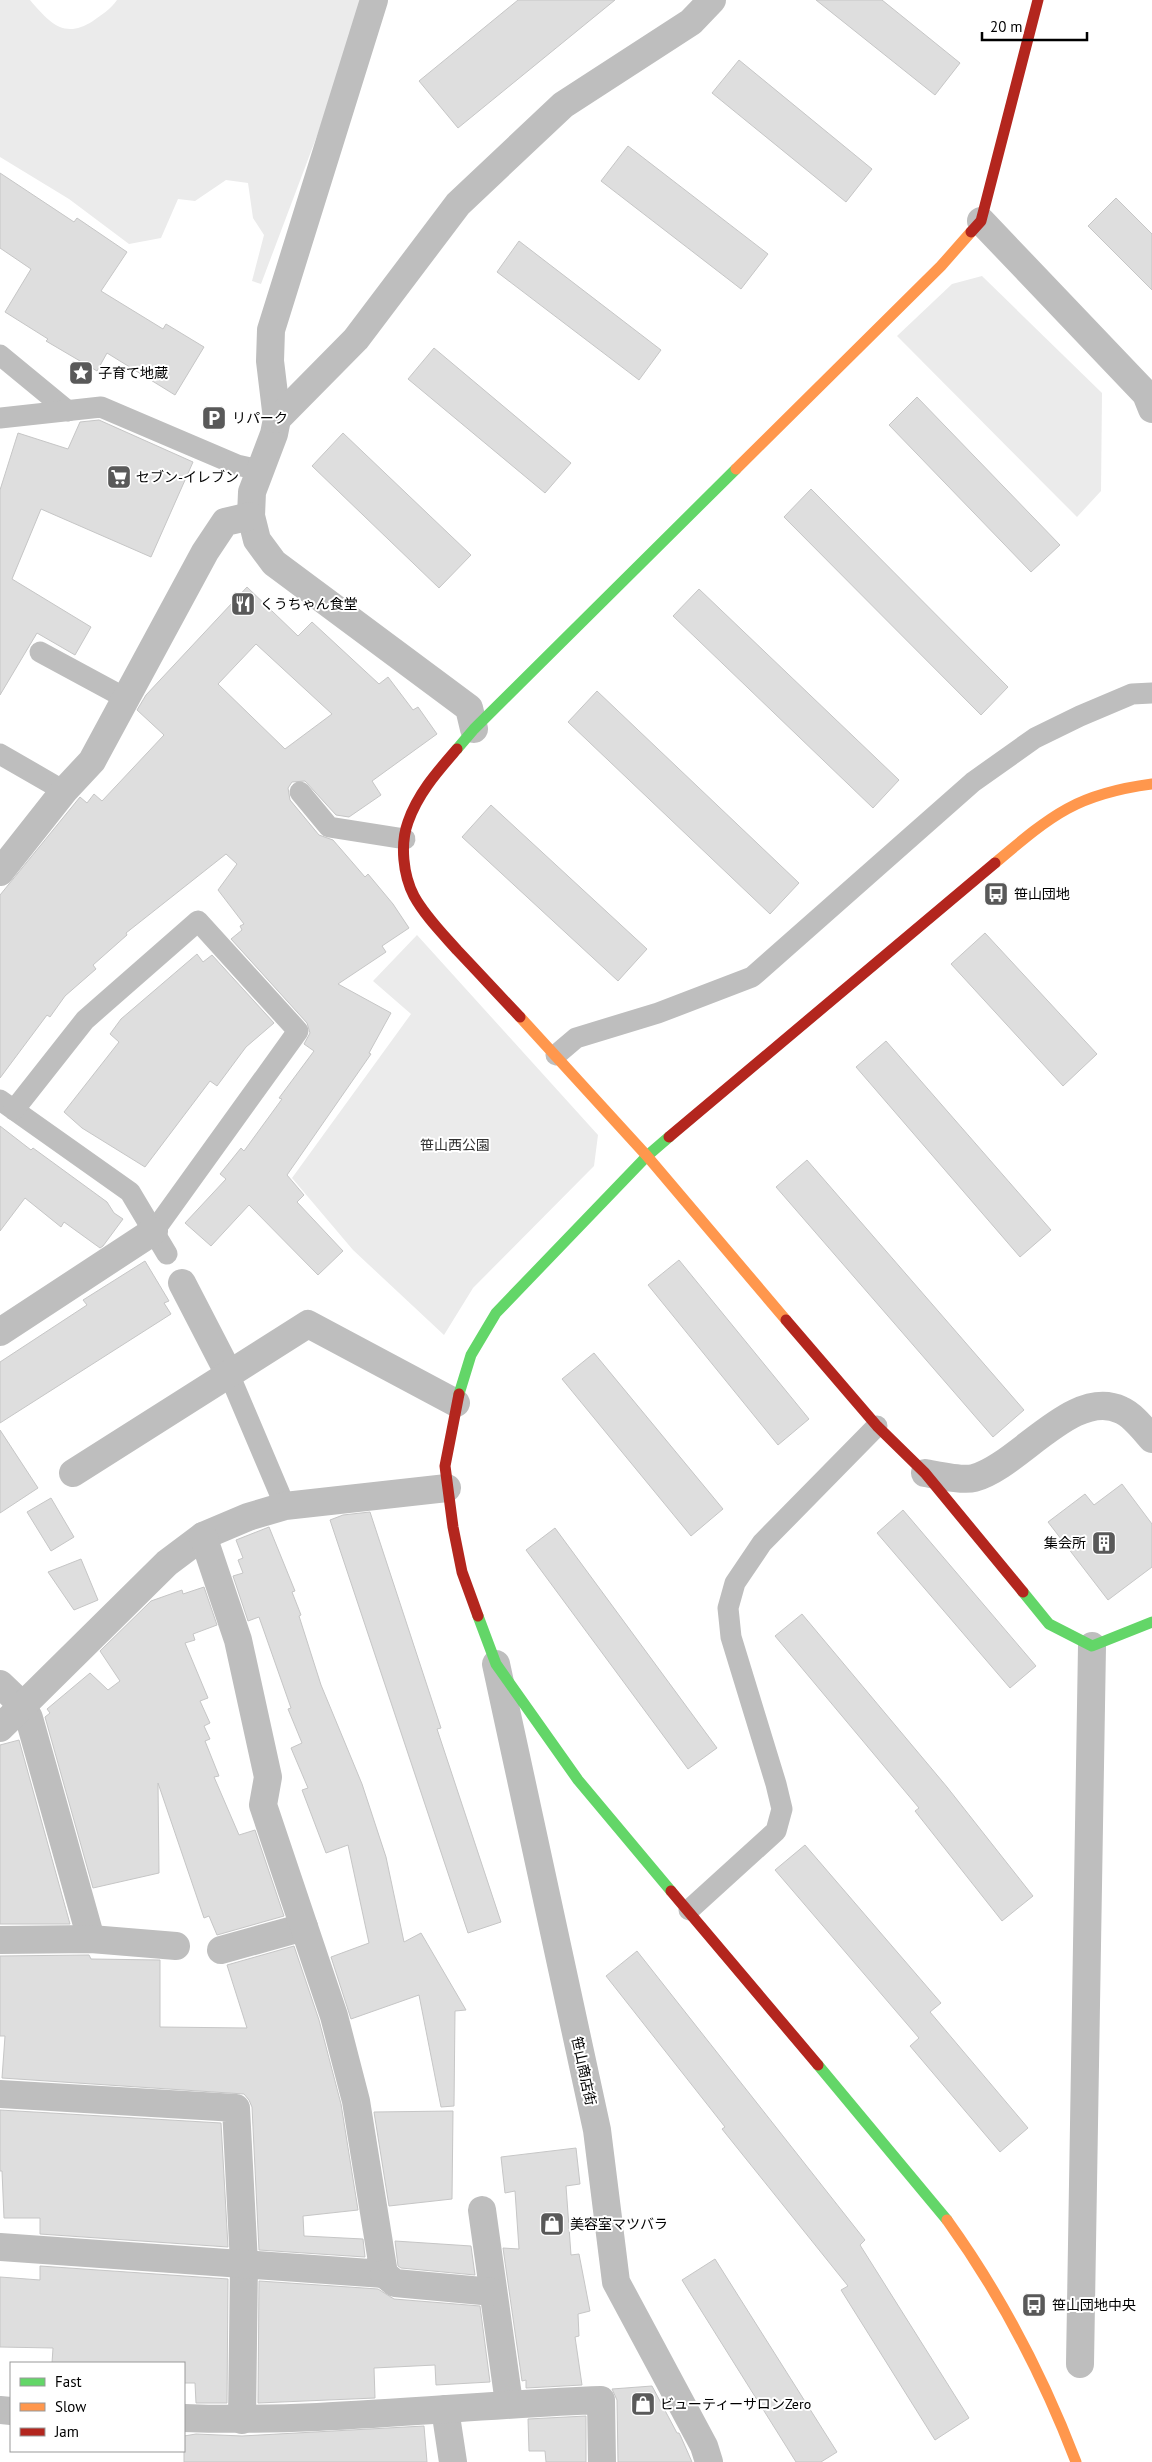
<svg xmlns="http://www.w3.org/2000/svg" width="1152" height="2462" font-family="'PT Sans','Noto Sans JP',sans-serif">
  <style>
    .green { fill: #ebebeb }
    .building { fill: #dedede; stroke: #c6c6c6; fill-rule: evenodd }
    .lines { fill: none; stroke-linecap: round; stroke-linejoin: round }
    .lane { stroke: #bebebe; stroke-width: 21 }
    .street { stroke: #bebebe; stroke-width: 28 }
    .fast { stroke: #63d668; stroke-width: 11 }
    .slow { stroke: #ff974d; stroke-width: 11 }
    .jam { stroke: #b3261e; stroke-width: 11 }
    .labels { text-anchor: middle; stroke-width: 4; stroke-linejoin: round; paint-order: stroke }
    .poi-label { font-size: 14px; fill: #000; stroke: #fff; text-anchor: start }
    .park-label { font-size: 14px; fill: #313131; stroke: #fff }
    .street-label { font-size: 14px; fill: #000; stroke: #fff }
  </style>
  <rect width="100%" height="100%" fill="#fff"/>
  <!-- green -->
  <g class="green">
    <path d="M0,0H30C49,22 64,40 93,21C102,14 110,10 117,0H361L321,125L261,284L252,281L264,235L253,218L248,183L226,180L195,201L178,199L161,238L129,244L69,199L0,157Z"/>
    <path d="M982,276L1102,393L1101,491L1077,517L897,336L952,284Z"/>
    <path d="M417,935L598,1135L594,1166L473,1288L444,1335L353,1250L292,1178L411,1014L373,981Z"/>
  </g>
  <!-- building -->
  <g class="building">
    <path d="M518,0H615L458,128L419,81Z"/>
    <path d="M816,0H882L960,63L935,95Z"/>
    <path d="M739,60L872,169L846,202L712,93Z"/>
    <path d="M628,146L768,254L741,289L601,181Z"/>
    <path d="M0,173L74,222L77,218L127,252L101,291L163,329L166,324L204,347L175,395L107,353L97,371L46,341L48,339L5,312L31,269L0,248Z"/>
    <path d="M1116,198L1152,234V290L1088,226Z"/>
    <path d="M519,241L661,350L639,380L497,272Z"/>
    <path d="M434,348L571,463L545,493L408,379Z"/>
    <path d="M917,397L1060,545L1031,572L889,425Z"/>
    <path d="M99,420L193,462L151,557L41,509L12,579L91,627L75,655L37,633L0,695V490L18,433L68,449L80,422Z"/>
    <path d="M343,433L471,555L439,588L312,466Z"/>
    <path d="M811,489L1008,687L981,715L784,517Z"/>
    <path d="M247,587L298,636L312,622L379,684L388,677L413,710L418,707L437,734L372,781L381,795L349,817L336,815L305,781L292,782L288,788L290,800L319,835L333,840L365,877L368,874L393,904L409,928L382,946L386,952L338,984L391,1013L369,1053L371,1054L287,1175L304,1195L297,1202L343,1251L318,1275L249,1205L211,1246L185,1223L226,1179L220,1174L241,1148L244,1151L282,1099L279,1098L314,1051L304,1044L310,1033L307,1023L231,939L242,930L240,926L244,924L218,890L237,864L226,854L126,933L127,935L93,965L96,969L65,996L50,1017L47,1015L0,1078V895L80,797L87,803L94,794L102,801L164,735L137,710L146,695ZM256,644L332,714L285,749L218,684Z"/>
    <path d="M699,589L899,780L873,808L673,616Z"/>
    <path d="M597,691L799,883L770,914L568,722Z"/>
    <path d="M491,805L647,949L618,981L462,837Z"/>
    <path d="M985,933L1097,1054L1063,1086L951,964Z"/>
    <path d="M197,954L203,962L212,955L274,1023L246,1047L217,1086L210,1081L145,1167L82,1128L64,1112L119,1042L110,1034L121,1019Z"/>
    <path d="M886,1041L1051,1230L1020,1257L856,1067Z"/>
    <path d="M0,1126L31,1150L33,1148L107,1202L114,1213L123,1219L103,1246L100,1248L64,1222L61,1227L25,1198L0,1231Z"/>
    <path d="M807,1160L1024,1410L993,1437L776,1187Z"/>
    <path d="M679,1260L809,1419L778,1445L648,1285Z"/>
    <path d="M145,1261L169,1301L164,1303L171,1314L0,1423V1362L87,1305L83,1300Z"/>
    <path d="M594,1353L723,1509L691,1536L562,1379Z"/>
    <path d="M0,1430L38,1488L0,1513Z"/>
    <path d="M1122,1484L1152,1524V1567L1108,1600L1048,1522L1085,1494L1094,1505Z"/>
    <path d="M51,1498L74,1537L51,1551L27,1512Z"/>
    <path d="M903,1510L1036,1666L1010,1688L877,1533Z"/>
    <path d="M370,1512L441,1728L437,1729L501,1922L468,1933L330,1520L343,1515Z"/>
    <path d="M269,1527L295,1591L292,1592L301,1615L299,1616L321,1685L362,1784L386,1857L404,1942L421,1933L466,2010L455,2011L454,2106L441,2107L419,1995L351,2019L331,1957L369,1943L348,1845L326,1853L302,1790L308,1788L291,1748L302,1743L288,1709L291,1708L259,1617L248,1621L233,1576L243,1573L238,1560L243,1558L236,1540Z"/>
    <path d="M555,1528L717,1748L688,1769L526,1550Z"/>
    <path d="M81,1559L98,1600L74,1610L48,1572Z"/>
    <path d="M204,1587L217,1625L193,1634L195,1640L185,1643L208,1698L200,1701L210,1723L204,1726L210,1739L205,1741L219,1776L214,1777L239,1835L255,1830L284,1916L217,1935L209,1916L204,1918L158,1783L159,1873L93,1888L45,1717L50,1713L47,1709L90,1673L108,1690L120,1681L100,1651L151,1601L182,1590L183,1594Z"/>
    <path d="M802,1614L947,1787L1033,1896L1002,1921L915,1811L919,1808L775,1636Z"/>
    <path d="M19,1740L70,1924H0V1745Z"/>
    <path d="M805,1845L941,2003L930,2012L1028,2128L1000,2152L910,2046L919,2038L775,1870Z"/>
    <path d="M294,1946L319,2020L341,2104L358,2210L303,2216L304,2236L363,2239L365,2257L259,2250L252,2107L249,2100L244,2094L2,2078L5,2036H0V1956L89,1955L91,1959L160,1960V2027L247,2028L227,1965Z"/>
    <path d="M637,1951L865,2240L860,2245L969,2418L935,2440L841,2290L848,2286L722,2129L725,2127L606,1976Z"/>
    <path d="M0,2110L221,2123L228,2247L40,2234V2218H4L2,2171H0Z"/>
    <path d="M453,2111L452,2199L389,2206L374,2112Z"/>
    <path d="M576,2148L580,2184L566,2186L571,2255L579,2254L590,2311L578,2314L579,2336L575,2337L582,2385L526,2388V2380L522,2381L503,2248L519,2249L515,2191L505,2193L501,2157Z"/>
    <path d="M395,2241L471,2246L475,2275L401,2268L398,2266Z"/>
    <path d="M715,2259L837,2452L821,2462H796L682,2280Z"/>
    <path d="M40,2266L228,2279L227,2403H196L195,2383H184V2363H52L53,2348L0,2347V2277L40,2280Z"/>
    <path d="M259,2281L378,2289L394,2299L480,2306L490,2382L436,2385L435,2365L374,2368L375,2398L258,2403Z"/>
    <path d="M652,2386L677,2433H679L681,2437L692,2462H618L617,2400L612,2389Z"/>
    <path d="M586,2416V2462H546L545,2451H529L528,2419Z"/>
    <path d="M424,2426L427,2462H184V2436L196,2434L242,2436Z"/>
  </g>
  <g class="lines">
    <!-- lane -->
    <g class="lane">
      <path d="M0,355L68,411"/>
      <path d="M0,418L101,407L237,465L259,470"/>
      <path d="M40,652L127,699"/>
      <path d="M0,754L64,791"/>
      <path d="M300,792L329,827L405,839"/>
      <path d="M556,1055L576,1038L658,1013L752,977L973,782L1035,738L1080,716L1132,694L1152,693"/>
      <path d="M0,1100L130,1192L167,1254"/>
      <path d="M14,1110L85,1020L198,921L298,1031L154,1231"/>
      <path d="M229,1374L285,1506"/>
      <path d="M689,1910L776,1831L782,1809L776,1784L731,1637L728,1608L735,1583L762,1543L877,1426"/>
    </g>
    <!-- street -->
    <g class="street">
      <path d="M374,0L271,330L270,361L277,419L274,434L252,492L251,516L257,540L274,563L469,708L474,729"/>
      <path d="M981,221L1146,394L1152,409"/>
      <path d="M277,419L356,339L458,204L563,105L691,22L712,0"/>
      <path d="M0,872L64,791L92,761L205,552L225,522L251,516"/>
      <path d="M182,1283L229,1374"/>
      <path d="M0,1332L154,1231"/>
      <path d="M73,1473L308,1324L456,1403"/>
      <path d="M925,1473C937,1475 963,1481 974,1478C1019,1466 1073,1387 1121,1410C1133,1415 1144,1430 1152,1439"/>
      <path d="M496,1664L597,2130L616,2282L704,2446L709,2462"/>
      <path d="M0,1684L22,1705L29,1718L91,1939"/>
      <path d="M0,1728L167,1563L203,1536L248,1517L285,1506L447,1488"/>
      <path d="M0,1940L91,1939L176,1946"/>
      <path d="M221,1950L304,1927"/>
      <path d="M0,2094L236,2108L244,2263L242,2420"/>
      <path d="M482,2210L509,2403"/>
      <path d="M0,2247L384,2274L356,2101L334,2016L263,1805L268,1777L238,1640L203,1536"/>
      <path d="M384,2274L395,2283L493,2292"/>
      <path d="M1080,2364L1092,1646"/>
      <path d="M445,2409L453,2462"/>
      <path d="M0,2410L11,2411"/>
      <path d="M184,2418C323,2423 462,2405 601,2400L602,2462"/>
    </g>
    <!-- fast -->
    <g class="fast">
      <path d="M457,749L474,729L736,469"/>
      <path d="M459,1394L471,1355L496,1313L647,1156L669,1137"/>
      <path d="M1023,1592L1049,1624L1092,1646L1152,1622"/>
      <path d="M478,1616L496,1664L578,1780L671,1891"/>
      <path d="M818,2065L947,2220"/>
    </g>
    <!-- slow -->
    <g class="slow">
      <path d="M736,469L941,266L971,232"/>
      <path d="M995,863C1052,815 1076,794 1152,784"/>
      <path d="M520,1017L647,1156L786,1320"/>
      <path d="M947,2220C1001,2295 1043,2376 1076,2462"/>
    </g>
    <!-- jam -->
    <g class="jam">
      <path d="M971,232L981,221L1038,0"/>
      <path d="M457,749C438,771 418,793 408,822C400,844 403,875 414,896C425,916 442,933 457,950C478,972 499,995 520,1017"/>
      <path d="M669,1137L995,863"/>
      <path d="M786,1320L877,1426L925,1473L1023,1592"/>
      <path d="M459,1394L445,1466L453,1527L462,1572L478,1616"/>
      <path d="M671,1891L818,2065"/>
    </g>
  </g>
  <!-- icons -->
  <defs>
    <symbol id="sight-square" viewBox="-11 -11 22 22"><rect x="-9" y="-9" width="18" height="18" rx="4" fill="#595959" stroke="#fff"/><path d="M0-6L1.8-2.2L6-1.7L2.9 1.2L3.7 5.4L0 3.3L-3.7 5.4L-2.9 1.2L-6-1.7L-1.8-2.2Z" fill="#fff"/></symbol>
    <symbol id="parking-square" viewBox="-11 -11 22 22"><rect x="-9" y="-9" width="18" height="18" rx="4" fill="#595959" stroke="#fff"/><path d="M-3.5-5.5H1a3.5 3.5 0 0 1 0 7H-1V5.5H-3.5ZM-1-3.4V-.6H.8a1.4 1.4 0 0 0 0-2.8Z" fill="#fff"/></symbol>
    <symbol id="supermarket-square" viewBox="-11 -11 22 22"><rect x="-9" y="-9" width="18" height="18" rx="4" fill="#595959" stroke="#fff"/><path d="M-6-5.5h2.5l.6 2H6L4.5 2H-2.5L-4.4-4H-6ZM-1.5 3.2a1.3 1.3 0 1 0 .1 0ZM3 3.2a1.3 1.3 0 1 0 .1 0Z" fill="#fff"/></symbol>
    <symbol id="restaurant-square" viewBox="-11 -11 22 22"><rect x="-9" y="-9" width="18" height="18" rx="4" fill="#595959" stroke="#fff"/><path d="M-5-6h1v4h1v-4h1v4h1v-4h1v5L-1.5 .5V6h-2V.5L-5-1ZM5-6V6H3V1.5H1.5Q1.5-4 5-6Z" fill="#fff"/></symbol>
    <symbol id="bus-square" viewBox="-11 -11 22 22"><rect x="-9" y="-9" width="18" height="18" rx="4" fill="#595959" stroke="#fff"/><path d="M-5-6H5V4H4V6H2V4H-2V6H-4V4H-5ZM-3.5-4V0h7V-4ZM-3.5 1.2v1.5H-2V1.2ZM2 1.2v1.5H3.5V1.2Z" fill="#fff"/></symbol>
    <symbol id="building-square" viewBox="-11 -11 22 22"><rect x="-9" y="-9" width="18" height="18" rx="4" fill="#595959" stroke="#fff"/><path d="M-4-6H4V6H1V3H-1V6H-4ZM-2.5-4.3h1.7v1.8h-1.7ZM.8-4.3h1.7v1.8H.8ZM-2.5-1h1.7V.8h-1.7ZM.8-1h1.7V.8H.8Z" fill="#fff"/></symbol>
    <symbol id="shop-square" viewBox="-11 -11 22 22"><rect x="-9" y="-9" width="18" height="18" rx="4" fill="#595959" stroke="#fff"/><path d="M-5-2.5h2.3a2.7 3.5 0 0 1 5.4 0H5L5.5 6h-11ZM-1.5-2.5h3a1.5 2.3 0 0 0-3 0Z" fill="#fff"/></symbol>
  </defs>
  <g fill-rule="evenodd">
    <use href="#sight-square" x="67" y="359" width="28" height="28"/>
    <use href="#parking-square" x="200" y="404" width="28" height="28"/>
    <use href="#supermarket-square" x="105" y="463" width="28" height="28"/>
    <use href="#restaurant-square" x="229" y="590" width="28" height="28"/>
    <use href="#bus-square" x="982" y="880" width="28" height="28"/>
    <use href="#building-square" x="1090" y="1529" width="28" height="28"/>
    <use href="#shop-square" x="538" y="2210" width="28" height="28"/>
    <use href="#bus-square" x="1020" y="2291" width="28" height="28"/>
    <use href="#shop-square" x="629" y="2390" width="28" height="28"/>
  </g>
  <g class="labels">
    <!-- poi labels -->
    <g class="poi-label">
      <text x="98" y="378">子育て地蔵</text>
      <text x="232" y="423">リパーク</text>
      <text x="136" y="482">セブン-イレブン</text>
      <text x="260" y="609">くうちゃん食堂</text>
      <text x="1014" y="899">笹山団地</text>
      <text x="1086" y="1548" text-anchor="end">集会所</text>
      <text x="570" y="2229">美容室マツバラ</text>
      <text x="1052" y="2310">笹山団地中央</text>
      <text x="660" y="2409">ビューティーサロンZero</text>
    </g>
    <!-- park labels -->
    <g class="park-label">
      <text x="455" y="1150">笹山西公園</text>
    </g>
    <!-- street labels -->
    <g class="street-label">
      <text transform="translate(584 2071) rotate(78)" y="5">笹山商店街</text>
    </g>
  </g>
  <!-- legend -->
  <rect x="10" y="2362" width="175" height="90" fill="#ffffff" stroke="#999999"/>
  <rect x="20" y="2378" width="25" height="8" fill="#63d668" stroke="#999999"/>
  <text x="55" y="2387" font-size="15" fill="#000000">Fast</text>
  <rect x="20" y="2403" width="25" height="8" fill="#ff974d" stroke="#999999"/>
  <text x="55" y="2412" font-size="15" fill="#000000">Slow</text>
  <rect x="20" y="2428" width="25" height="8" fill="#b3261e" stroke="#999999"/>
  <text x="55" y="2437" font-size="15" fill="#000000">Jam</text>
  <!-- scale -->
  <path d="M982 32v8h105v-8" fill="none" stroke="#000000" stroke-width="2.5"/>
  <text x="990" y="32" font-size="15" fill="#000000" stroke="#ffffff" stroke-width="4" paint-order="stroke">20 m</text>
</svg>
